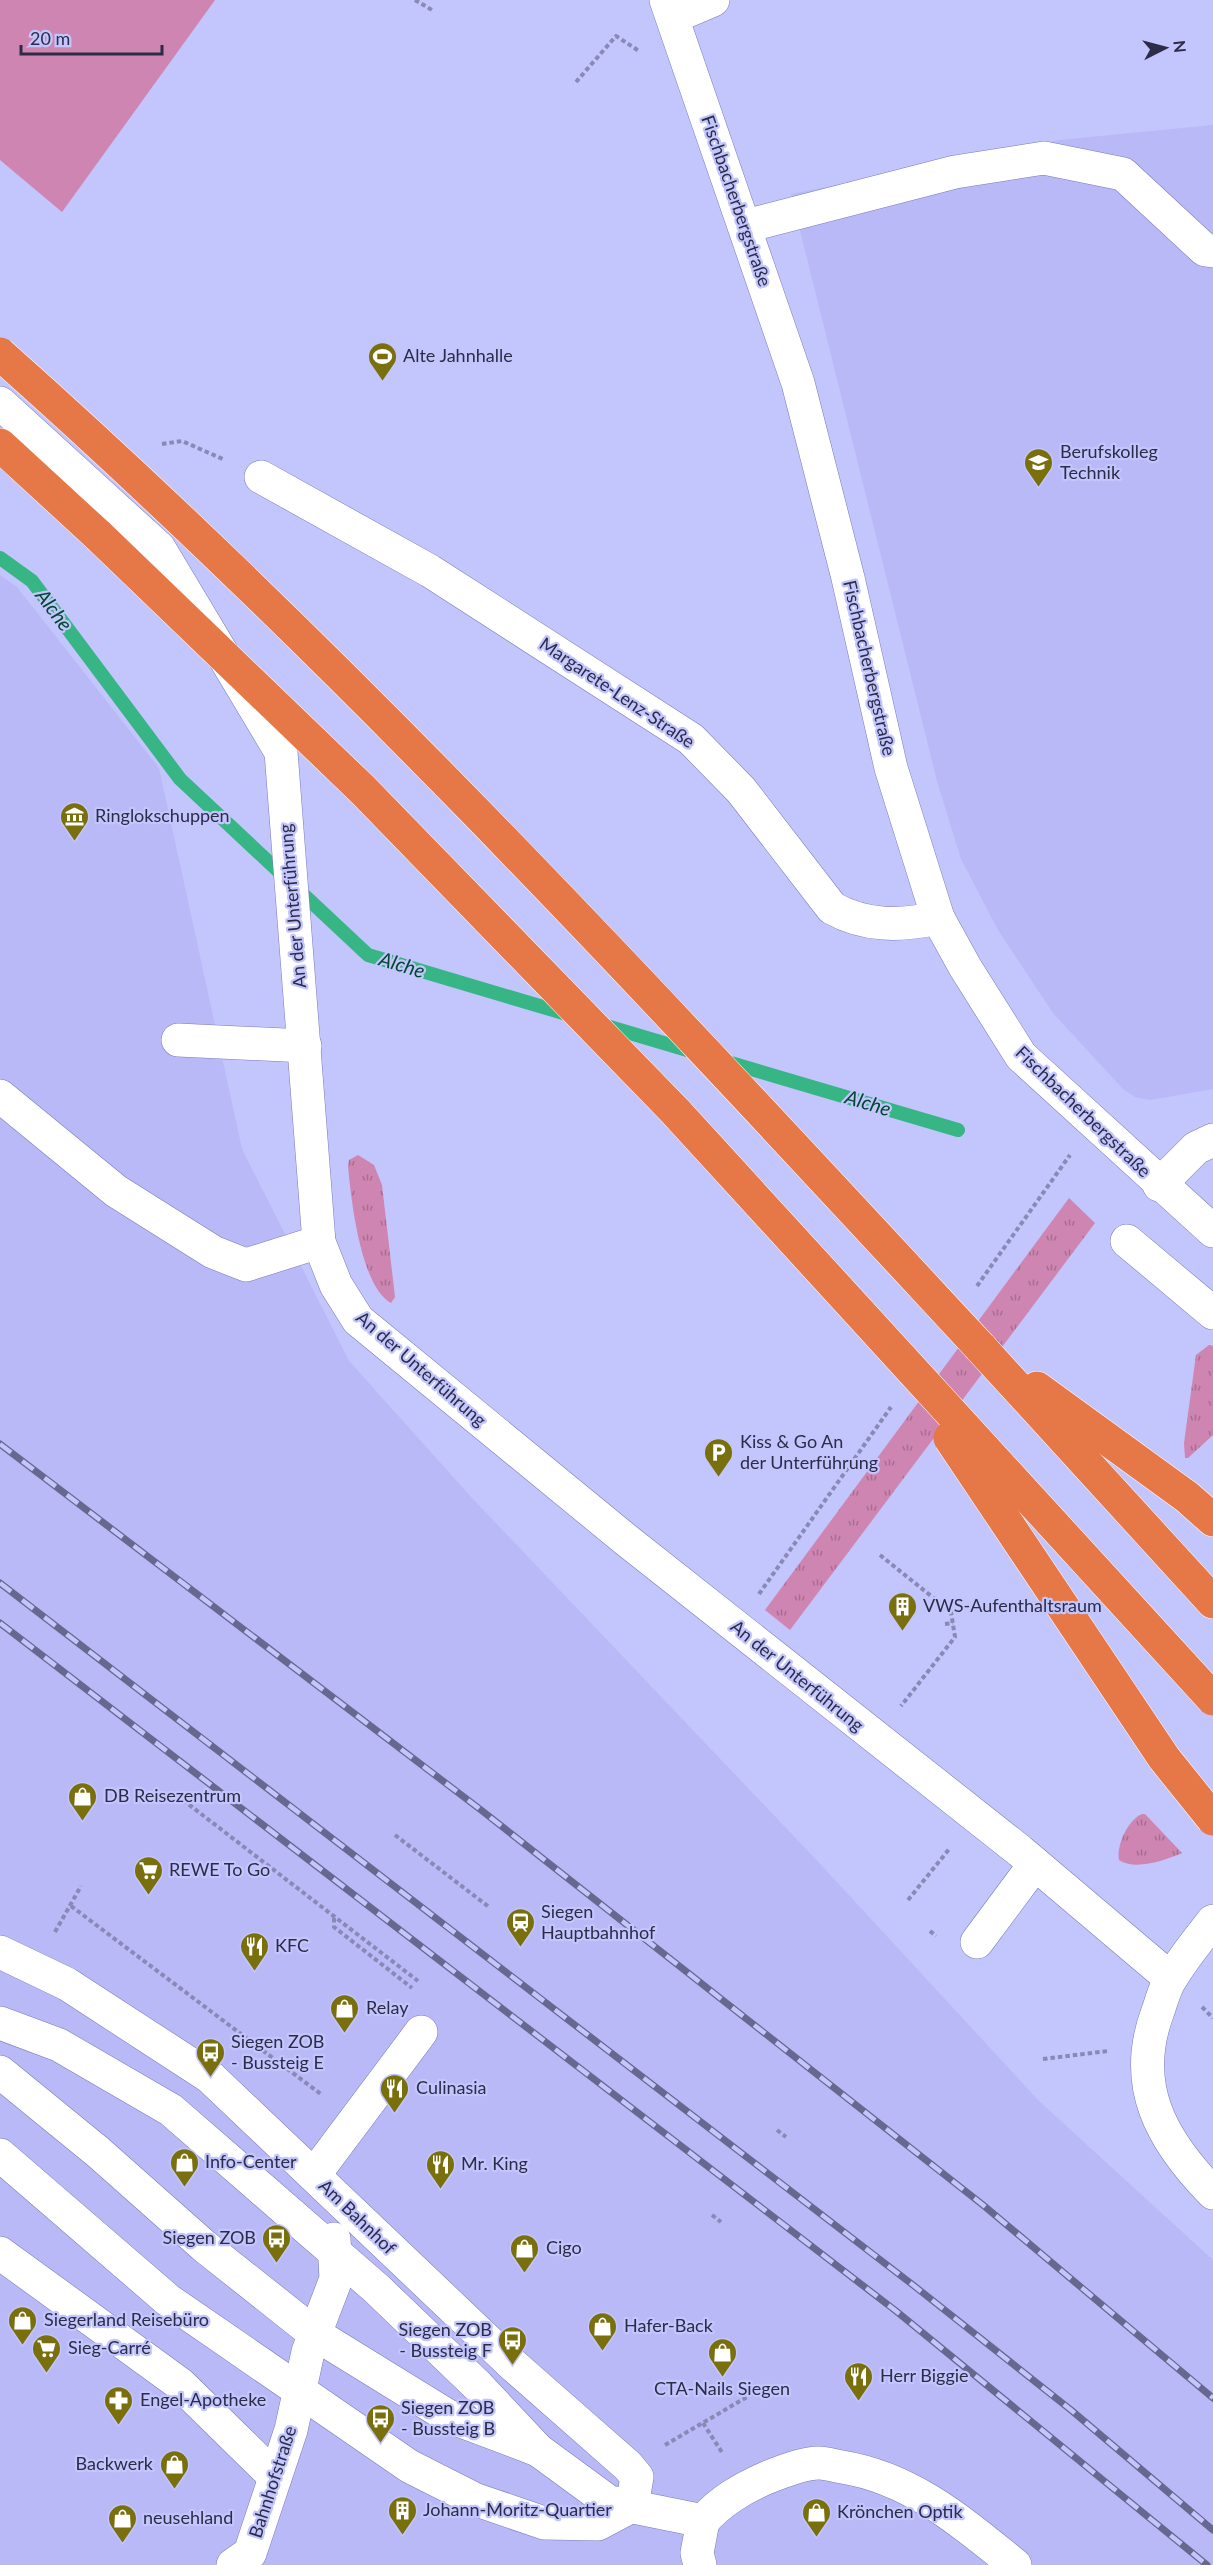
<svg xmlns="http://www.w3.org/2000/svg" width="1213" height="2565" font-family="Lato,sans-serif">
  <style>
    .built { fill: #b8b9f6 }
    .grass { fill: url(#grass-tufts) }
    .garden { fill: #ce85b1 }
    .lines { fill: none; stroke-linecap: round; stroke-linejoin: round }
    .stream { stroke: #37b585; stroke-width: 14 }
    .minor-casing { stroke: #7a7abb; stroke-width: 34 }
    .highway-casing { stroke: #fff; stroke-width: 34 }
    .path { stroke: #8889b6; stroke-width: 4; stroke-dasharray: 4.5 3; stroke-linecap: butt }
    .minor { stroke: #fff; stroke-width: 33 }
    .highway { stroke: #e67746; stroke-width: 33 }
    .rail-casing { stroke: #67688f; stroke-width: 7 }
    .rail { stroke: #c3c5fd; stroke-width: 4.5; stroke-dasharray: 14; stroke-linecap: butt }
    .highway-bridge-casing { stroke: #fff; stroke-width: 34; stroke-linecap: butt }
    .highway-bridge { stroke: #e67746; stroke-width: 33 }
    .labels { text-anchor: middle; stroke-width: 4.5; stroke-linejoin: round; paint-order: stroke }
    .street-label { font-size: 18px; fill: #2c2c48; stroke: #c3c5fd }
    .poi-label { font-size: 18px; fill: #2c2c48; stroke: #c3c5fd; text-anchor: start }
    .water-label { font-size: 20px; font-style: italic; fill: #004830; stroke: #c3c5fd }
  </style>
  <defs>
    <pattern id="grass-tufts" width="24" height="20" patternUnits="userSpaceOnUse" patternTransform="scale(1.5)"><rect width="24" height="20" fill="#ce85b1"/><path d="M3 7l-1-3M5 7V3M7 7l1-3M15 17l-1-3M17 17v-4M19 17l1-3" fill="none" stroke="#a76d92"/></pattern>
  </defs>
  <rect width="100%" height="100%" fill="#c3c5fd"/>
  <!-- built -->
  <g class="built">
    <path d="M1213,125V1089L1150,1100L1135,1097L1123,1089L1053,1013L998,930L961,859L937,781L791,194L1060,140Z"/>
    <path d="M0,575L17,587L159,768L242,1149L349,1361L472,1498L823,1867L1039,2101L1213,2260V2565H0Z"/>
  </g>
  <!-- grass -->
  <g class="grass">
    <path d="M358,1155L374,1165L382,1185L395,1297L391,1303C360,1286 351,1198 348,1166L349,1160Z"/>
    <path d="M1069,1198L1095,1223L790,1630L765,1610Z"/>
    <path d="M1209,1345L1213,1346V1435L1188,1458H1185L1184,1443L1196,1355Z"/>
    <path d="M1142,1814H1145L1182,1853C1166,1860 1135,1871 1119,1860C1116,1845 1128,1820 1142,1814Z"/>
  </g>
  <!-- garden -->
  <path class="garden" d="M0,0H215L62,212L0,160Z"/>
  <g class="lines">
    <!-- stream -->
    <g class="stream">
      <path d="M0,558L32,581L180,779L368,955L570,1015"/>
      <path d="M603,1025L694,1052"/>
      <path d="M724,1061L958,1130"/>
    </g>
    <defs>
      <g id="minor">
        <path d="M666,0L798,383L848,578L891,768L938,918L965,967L1021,1056L1213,1231"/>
        <path d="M673,17L713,0"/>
        <path d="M746,226L955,172L1044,158L1123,174L1205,250L1213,251"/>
        <path d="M0,403L159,548L281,752L319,1242L336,1285L358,1320L625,1539L1020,1851L1170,1978"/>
        <path d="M261,477L430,571L691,739L741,790L832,908C866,927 901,926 938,918"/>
        <path d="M178,1040L305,1046"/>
        <path d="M0,1096L116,1191L213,1252L246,1265L319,1242"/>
        <path d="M1159,1185L1196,1148L1213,1140"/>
        <path d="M1127,1241L1213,1313"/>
        <path d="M1213,1921C1199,1939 1184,1957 1172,1977C1165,1986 1162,2000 1158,2011C1130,2085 1161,2140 1213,2193"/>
        <path d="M977,1942L1035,1864"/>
        <path d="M0,1952L67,1984L210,2077L513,2365L628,2466L637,2477L632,2506"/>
        <path d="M0,2023L59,2045L171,2110L377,2289L478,2386L538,2450L448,2416L315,2334L204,2246L98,2152L0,2072"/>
        <path d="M0,2155L168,2300L409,2466L474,2499L544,2523L598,2524L632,2506"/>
        <path d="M314,2175L421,2032"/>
        <path d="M0,2253L180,2384L275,2477"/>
        <path d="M538,2450L609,2502L703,2521"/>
        <path d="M703,2521C721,2501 741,2489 766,2478C781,2472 803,2463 819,2463C826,2463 835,2466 842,2467C911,2478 962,2522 1015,2565"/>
        <path d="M233,2565L250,2553L291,2430L308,2352L336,2279L334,2239"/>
        <path d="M700,2565L697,2553L703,2521"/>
      </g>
      <g id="highway">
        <path d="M0,445L99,536"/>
        <path d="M980,1347L1213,1602"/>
        <path d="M1037,1388L1187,1497L1213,1520"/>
      </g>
    </defs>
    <!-- minor casing -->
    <use href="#minor" class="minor-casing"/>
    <!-- highway casing -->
    <use href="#highway" class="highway-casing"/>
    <!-- path -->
    <g class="path">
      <path d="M415,0L432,10"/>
      <path d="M576,82L616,36L639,51"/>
      <path d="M162,444L182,441L225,460"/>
      <path d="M977,1286L1070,1155"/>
      <path d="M880,1555L951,1612L955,1637L901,1706"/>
      <path d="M759,1594L891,1407"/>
      <path d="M945,1624L953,1623"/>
      <path d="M183,1800L418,1981"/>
      <path d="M395,1835L489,1907"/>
      <path d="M908,1900L950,1848"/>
      <path d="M71,1906L322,2095"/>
      <path d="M334,1918V1927L412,1988"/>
      <path d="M930,1931L936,1936"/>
      <path d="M55,1932L81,1886"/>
      <path d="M1202,2007L1213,2018"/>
      <path d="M1043,2059L1108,2051"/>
      <path d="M777,2130L786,2137"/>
      <path d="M712,2215L721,2222"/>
      <path d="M703,2423L723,2454"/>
      <path d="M665,2445L752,2394"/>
    </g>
    <!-- minor -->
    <use href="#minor" class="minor"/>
    <!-- highway -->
    <use href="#highway" class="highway"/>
    <defs>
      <g id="rail">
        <path d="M0,1444L481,1810L983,2205L1213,2398"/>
        <path d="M0,1583L913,2285L1071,2410L1213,2530"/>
        <path d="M0,1623L896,2311L1207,2565"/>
      </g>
    </defs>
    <!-- rail casing -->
    <use href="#rail" class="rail-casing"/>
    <!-- rail -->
    <use href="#rail" class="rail"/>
    <defs>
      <g id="highway-bridge">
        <path d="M0,354C348,663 664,1007 980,1347"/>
        <path d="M99,536L363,790L675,1111L1213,1699"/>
        <path d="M950,1438L1164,1758L1213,1819"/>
      </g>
    </defs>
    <!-- highway-bridge casing -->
    <use href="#highway-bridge" class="highway-bridge-casing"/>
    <!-- highway-bridge -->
    <use href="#highway-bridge" class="highway-bridge"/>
  </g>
  <!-- icons -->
  <defs>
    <symbol id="stadium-pin" viewBox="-11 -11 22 30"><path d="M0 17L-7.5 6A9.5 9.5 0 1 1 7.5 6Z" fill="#796f0d" stroke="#c3c5fd"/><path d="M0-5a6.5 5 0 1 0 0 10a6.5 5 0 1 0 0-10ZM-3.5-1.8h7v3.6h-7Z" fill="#fff"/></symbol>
    <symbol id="school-pin" viewBox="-11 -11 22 30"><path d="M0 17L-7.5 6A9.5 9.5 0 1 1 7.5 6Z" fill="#796f0d" stroke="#c3c5fd"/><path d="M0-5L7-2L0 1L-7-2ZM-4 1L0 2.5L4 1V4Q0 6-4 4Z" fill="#fff"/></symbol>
    <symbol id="museum-pin" viewBox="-11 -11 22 30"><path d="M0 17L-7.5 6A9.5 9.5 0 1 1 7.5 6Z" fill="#796f0d" stroke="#c3c5fd"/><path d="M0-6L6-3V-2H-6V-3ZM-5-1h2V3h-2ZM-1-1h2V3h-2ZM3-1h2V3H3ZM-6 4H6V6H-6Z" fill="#fff"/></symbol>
    <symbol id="parking-pin" viewBox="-11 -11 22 30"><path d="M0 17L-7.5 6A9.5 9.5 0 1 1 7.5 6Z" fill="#796f0d" stroke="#c3c5fd"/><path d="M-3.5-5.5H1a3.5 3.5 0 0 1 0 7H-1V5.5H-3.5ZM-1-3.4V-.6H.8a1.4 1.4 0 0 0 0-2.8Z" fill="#fff"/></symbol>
    <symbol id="building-pin" viewBox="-11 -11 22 30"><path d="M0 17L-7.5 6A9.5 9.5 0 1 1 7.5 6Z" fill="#796f0d" stroke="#c3c5fd"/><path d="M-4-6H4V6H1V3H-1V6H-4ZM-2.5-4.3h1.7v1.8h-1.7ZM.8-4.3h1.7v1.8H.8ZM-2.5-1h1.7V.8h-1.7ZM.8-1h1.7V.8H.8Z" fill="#fff"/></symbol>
    <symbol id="shop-pin" viewBox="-11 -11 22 30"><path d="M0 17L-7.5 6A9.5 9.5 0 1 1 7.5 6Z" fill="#796f0d" stroke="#c3c5fd"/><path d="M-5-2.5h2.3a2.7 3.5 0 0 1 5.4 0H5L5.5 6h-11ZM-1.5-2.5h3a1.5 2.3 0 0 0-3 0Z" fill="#fff"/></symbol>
    <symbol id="supermarket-pin" viewBox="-11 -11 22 30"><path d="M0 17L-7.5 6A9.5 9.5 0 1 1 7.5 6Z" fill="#796f0d" stroke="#c3c5fd"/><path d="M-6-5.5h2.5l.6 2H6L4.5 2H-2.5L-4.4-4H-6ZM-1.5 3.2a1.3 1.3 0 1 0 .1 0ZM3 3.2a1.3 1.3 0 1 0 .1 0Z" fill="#fff"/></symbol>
    <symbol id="station-pin" viewBox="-11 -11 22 30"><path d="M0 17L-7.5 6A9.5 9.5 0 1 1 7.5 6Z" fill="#796f0d" stroke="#c3c5fd"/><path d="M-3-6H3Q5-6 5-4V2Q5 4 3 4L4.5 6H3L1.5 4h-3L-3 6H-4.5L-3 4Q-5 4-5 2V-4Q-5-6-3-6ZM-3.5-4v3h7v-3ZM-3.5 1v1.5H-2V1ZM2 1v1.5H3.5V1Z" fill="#fff"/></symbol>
    <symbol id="restaurant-pin" viewBox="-11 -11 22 30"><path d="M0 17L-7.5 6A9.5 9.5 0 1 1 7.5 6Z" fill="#796f0d" stroke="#c3c5fd"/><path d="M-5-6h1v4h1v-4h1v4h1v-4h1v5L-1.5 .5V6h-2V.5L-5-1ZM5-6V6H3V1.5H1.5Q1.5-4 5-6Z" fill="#fff"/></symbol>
    <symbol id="bus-pin" viewBox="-11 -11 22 30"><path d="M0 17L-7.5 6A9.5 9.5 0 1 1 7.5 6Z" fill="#796f0d" stroke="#c3c5fd"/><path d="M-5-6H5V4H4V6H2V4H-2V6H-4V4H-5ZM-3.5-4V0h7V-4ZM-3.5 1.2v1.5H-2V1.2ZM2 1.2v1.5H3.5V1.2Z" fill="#fff"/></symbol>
    <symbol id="pharmacy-pin" viewBox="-11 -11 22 30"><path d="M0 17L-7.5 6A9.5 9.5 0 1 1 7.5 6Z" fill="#796f0d" stroke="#c3c5fd"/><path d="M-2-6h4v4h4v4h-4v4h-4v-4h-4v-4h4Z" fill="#fff"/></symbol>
  </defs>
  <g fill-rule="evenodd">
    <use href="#stadium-pin" x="366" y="340" width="33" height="45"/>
    <use href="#school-pin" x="1022" y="446" width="33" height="45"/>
    <use href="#museum-pin" x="58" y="800" width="33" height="45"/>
    <use href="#parking-pin" x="702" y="1436" width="33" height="45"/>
    <use href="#building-pin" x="886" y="1590" width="33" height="45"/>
    <use href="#shop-pin" x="66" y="1780" width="33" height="45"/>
    <use href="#supermarket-pin" x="132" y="1854" width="33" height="45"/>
    <use href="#station-pin" x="504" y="1906" width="33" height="45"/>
    <use href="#restaurant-pin" x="238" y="1930" width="33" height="45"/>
    <use href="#shop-pin" x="328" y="1992" width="33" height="45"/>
    <use href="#bus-pin" x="194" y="2036" width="33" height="45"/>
    <use href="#restaurant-pin" x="378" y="2072" width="33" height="45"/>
    <use href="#shop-pin" x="168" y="2146" width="33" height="45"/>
    <use href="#restaurant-pin" x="424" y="2148" width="33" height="45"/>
    <use href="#bus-pin" x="260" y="2222" width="33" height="45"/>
    <use href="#shop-pin" x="508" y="2232" width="33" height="45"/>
    <use href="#shop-pin" x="6" y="2304" width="33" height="45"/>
    <use href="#shop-pin" x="586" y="2310" width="33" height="45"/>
    <use href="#bus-pin" x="496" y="2324" width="33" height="45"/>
    <use href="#supermarket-pin" x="30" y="2332" width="33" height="45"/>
    <use href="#shop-pin" x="706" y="2336" width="33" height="45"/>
    <use href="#restaurant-pin" x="842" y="2360" width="33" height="45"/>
    <use href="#pharmacy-pin" x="102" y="2384" width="33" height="45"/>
    <use href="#bus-pin" x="364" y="2402" width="33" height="45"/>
    <use href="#shop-pin" x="158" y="2448" width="33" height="45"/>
    <use href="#building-pin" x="386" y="2494" width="33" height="45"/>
    <use href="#shop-pin" x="800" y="2496" width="33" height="45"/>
    <use href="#shop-pin" x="106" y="2502" width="33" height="45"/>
  </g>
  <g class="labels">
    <!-- street labels -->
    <g class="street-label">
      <text transform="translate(736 201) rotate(71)" y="6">Fischbacherbergstraße</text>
      <text transform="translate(869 668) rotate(77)" y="6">Fischbacherbergstraße</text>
      <text transform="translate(617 693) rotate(34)" y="6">Margarete-Lenz-Straße</text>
      <text transform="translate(293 906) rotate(-95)" y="6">An der Unterführung</text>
      <text transform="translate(1083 1112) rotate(44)" y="6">Fischbacherbergstraße</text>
      <text transform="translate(421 1369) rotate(41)" y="6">An der Unterführung</text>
      <text transform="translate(797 1676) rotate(39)" y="6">An der Unterführung</text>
      <text transform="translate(357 2217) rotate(44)" y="6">Am Bahnhof</text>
      <text transform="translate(273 2482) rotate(-72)" y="6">Bahnhofstraße</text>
    </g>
    <!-- poi labels -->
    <g class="poi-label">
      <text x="403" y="362">Alte Jahnhalle</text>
      <text x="1060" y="458">Berufskolleg<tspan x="1060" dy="21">Technik</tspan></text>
      <text x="95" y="822">Ringlokschuppen</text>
      <text x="740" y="1448">Kiss &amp; Go An<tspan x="740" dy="21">der Unterführung</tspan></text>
      <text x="923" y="1612">VWS-Aufenthaltsraum</text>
      <text x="104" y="1802">DB Reisezentrum</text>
      <text x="169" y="1876">REWE To Go</text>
      <text x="541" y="1918">Siegen<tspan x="541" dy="21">Hauptbahnhof</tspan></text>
      <text x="275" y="1952">KFC</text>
      <text x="366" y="2014">Relay</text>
      <text x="231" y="2048">Siegen ZOB<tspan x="231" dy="21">- Bussteig E</tspan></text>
      <text x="416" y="2094">Culinasia</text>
      <text x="205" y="2168">Info-Center</text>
      <text x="461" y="2170">Mr. King</text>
      <text x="256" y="2244" text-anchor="end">Siegen ZOB</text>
      <text x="546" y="2254">Cigo</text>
      <text x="44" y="2326">Siegerland Reisebüro</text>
      <text x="624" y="2332">Hafer-Back</text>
      <text x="492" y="2336" text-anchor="end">Siegen ZOB<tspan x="492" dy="21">- Bussteig F</tspan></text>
      <text x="68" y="2354">Sieg-Carré</text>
      <text x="880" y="2382">Herr Biggie</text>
      <text x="722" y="2395" text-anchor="middle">CTA-Nails Siegen</text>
      <text x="140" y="2406">Engel-Apotheke</text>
      <text x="401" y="2414">Siegen ZOB<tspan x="401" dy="21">- Bussteig B</tspan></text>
      <text x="153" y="2470" text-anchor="end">Backwerk</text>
      <text x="423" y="2516">Johann-Moritz-Quartier</text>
      <text x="837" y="2518">Krönchen Optik</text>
      <text x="143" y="2524">neusehland</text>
    </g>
    <!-- water labels -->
    <g class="water-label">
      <text transform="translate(54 610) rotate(53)" y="7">Alche</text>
      <text transform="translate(402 965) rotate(17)" y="7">Alche</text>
      <text transform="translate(868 1103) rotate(17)" y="7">Alche</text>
    </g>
  </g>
  <!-- north arrow -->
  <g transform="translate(1165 48) rotate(84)" stroke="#c3c5fd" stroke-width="4.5" paint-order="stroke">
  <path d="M0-4.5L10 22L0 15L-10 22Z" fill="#2c2c48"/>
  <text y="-9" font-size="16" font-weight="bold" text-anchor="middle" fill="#2c2c48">N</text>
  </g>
  <!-- scale -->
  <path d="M21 45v9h141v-9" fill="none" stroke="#2c2c48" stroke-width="3"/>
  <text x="30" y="45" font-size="18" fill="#2c2c48" stroke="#c3c5fd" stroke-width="4.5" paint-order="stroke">20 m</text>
</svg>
